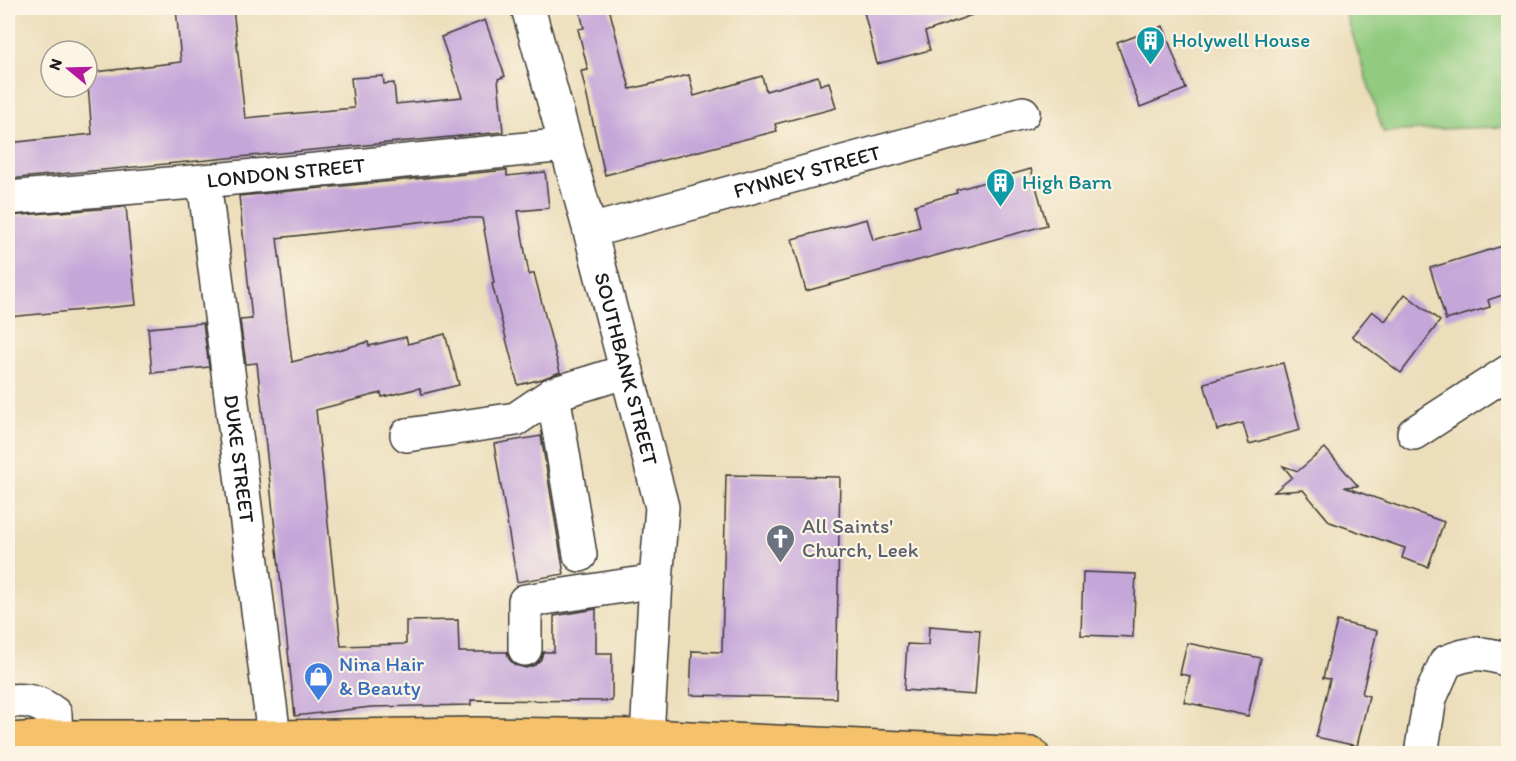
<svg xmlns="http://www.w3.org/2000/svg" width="1516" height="761" font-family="Itim,sans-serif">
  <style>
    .green { fill: #90cb7f; stroke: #56744e; stroke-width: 1.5 }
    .building { fill: #c5a6d9 }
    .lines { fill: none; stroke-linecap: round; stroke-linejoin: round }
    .minor-casing { stroke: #3b3934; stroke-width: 36 }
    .tertiary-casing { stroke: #3b3934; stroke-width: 36 }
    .trunk-casing { stroke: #3b3934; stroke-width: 36 }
    .minor { stroke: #fff; stroke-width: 33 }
    .tertiary { stroke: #fff; stroke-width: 33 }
    .trunk { stroke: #f5c16b; stroke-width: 33 }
    .labels { text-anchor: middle; stroke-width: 4.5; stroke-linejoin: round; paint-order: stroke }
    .culture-label { font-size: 21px; fill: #0d838f; stroke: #fcf5e5; text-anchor: start }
    .street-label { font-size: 21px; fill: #1c1c1c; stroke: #fcf5e5 }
    .worship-label { font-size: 21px; fill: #5b616d; stroke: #fcf5e5; text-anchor: start }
    .shop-label { font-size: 21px; fill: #366cbe; stroke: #fcf5e5; text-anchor: start }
  </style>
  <rect width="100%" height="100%" fill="#fcf5e5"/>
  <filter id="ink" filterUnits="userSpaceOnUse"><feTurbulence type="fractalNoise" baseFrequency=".0167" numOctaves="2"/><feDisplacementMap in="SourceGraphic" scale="12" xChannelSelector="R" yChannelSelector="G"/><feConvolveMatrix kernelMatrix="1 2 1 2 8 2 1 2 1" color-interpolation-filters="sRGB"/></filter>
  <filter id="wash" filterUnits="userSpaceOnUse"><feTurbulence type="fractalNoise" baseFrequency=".008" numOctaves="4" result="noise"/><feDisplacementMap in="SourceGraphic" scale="24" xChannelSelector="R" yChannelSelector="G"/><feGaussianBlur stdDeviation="1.35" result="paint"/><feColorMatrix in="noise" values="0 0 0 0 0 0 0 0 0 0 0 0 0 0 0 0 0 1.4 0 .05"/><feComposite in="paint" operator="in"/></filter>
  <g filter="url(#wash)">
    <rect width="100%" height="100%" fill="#ecdebb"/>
    <!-- green -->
    <path class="green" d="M1344,8H1508V127L1463,128L1383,132Z"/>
    <g id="blocks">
      <!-- building -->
      <g class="building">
        <path d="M176,8H233L245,118L354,108L351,78L383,76L384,84L394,83L396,104L462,97L441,37L485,20L505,76L498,79L503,132L8,179V143L92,134L87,73L181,62Z"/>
        <path d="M579,8H609L630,89L689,75L694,96L762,76L766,91L818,76L820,85L829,82L836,108L775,124L777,131L605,175L581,71L588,70L578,29L584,28Z"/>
        <path d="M863,8H982L983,11L925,32L930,50L877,64Z"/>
        <path d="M1163,26L1186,89L1140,107L1117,43Z"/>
        <path d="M1031,169L1047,225L806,291L792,239L867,219L873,240L920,227L915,205L957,193L956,190Z"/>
        <path d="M507,170V176L545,172L549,208L518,211L529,275L534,273L560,372L542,379L518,385L492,284L494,283L482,218H454L277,238L292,362L368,342L369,346L406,337L408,344L445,334L459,385L422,394L420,388L382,397L381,393L316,410L341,646L406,644V621L458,620L459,652H507L509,659L515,665L526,668L535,665L541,659L543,652H554V616L596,609V653H612V701L471,700V705L371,707L295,716L257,363L246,364L240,320L252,319L239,196Z"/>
        <path d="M126,207L136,305L8,317V216Z"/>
        <path d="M1509,244V293L1488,300L1490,307L1446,320L1430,268Z"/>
        <path d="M1405,294L1440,321L1401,373L1352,336L1372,311L1385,321Z"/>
        <path d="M203,323L209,367L152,373L148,328Z"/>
        <path d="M1283,363L1300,430L1249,444L1243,423L1217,430L1204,383Z"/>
        <path d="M541,436L564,574L517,582L494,444Z"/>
        <path d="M1325,448L1358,486L1344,487L1444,522L1428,567L1402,558L1405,548L1330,522L1303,490L1274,492L1292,477L1283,466L1298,471Z"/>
        <path d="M726,475L840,477L836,698L690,695L692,651L722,652Z"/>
        <path d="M1083,572L1136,574L1133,637L1081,635Z"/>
        <path d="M1337,621L1377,631L1362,694L1369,696L1357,746L1316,737L1330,679L1323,678Z"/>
        <path d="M929,626L980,630L975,695L904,690L907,644L928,645Z"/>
        <path d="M1187,643L1261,658L1248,716L1184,702L1190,676L1180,674Z"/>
      </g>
    </g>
  </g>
  <g filter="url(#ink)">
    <use href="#blocks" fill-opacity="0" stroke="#3b3934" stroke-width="1.5"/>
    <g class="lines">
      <defs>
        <g id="minor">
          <path id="s1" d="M204,181L274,737"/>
          <path id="s2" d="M8,198L204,181L566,145"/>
          <path id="s3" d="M590,231L1023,113"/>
          <path d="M553,394L580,555"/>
          <path d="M1414,433L1508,372"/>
          <path d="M407,435L516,419L553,394L627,371"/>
          <path d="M525,649V601L656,581"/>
          <path d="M8,701C28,699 39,702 55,714L56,737"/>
          <path d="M1421,754L1430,698L1446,662C1472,651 1482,652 1508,660"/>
        </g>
        <g id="tertiary">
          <path id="s4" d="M528,8L590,231L662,507L656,581L647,736"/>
        </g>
        <path id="trunk" d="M8,740L56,737H274L475,734L647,736L1032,754"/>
      </defs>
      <!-- minor casing -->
      <use href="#minor" class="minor-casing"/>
      <!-- tertiary casing -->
      <use href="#tertiary" class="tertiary-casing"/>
      <!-- trunk casing -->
      <use href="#trunk" class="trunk-casing"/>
      <!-- minor -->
      <use href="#minor" class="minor"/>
      <!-- tertiary -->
      <use href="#tertiary" class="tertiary"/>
      <!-- trunk -->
      <use href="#trunk" class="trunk"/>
    </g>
  </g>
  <!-- icons -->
  <defs>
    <symbol id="building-pin" viewBox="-11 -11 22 30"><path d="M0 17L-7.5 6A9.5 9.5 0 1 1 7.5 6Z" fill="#0f9aa8" stroke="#fcf5e5"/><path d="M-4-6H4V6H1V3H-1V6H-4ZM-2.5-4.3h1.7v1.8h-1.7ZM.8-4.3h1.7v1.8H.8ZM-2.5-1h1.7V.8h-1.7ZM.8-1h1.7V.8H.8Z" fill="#fff"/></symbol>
    <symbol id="church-pin" viewBox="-11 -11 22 30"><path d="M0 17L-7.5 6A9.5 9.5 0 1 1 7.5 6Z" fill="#6b7280" stroke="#fcf5e5"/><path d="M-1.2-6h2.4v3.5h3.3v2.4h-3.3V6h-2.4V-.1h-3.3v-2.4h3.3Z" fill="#fff"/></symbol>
    <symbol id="shop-pin" viewBox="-11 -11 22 30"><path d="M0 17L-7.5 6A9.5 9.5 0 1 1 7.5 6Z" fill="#3f7fe0" stroke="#fcf5e5"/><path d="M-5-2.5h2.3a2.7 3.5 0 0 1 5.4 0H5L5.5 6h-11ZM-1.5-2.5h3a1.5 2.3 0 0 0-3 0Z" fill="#fff"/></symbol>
  </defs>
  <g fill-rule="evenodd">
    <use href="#building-pin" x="1134" y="24" width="33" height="45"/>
    <use href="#building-pin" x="984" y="166" width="33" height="45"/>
    <use href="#church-pin" x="764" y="522" width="33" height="45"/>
    <use href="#shop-pin" x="302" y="660" width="33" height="45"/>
  </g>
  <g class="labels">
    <!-- culture labels -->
    <g class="culture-label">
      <text x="1172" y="47">Holywell House</text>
      <text x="1022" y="189">High Barn</text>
    </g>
    <!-- street labels -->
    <g class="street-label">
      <text dy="7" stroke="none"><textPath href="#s3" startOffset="225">FYNNEY STREET</textPath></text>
      <text dy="7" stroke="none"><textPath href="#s2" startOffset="279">LONDON STREET</textPath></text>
      <text dy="7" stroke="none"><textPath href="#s4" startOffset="374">SOUTHBANK STREET</textPath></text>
      <text dy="7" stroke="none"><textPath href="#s1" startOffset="280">DUKE STREET</textPath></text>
    </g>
    <!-- worship labels -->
    <g class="worship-label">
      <text x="802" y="533">All Saints'<tspan x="802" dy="24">Church, Leek</tspan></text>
    </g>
    <!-- shop labels -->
    <g class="shop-label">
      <text x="339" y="671">Nina Hair<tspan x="339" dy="24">&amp; Beauty</tspan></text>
    </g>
  </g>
  <!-- margin -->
  <rect width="1516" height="761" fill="none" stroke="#fcf5e5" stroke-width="30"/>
  <!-- north arrow -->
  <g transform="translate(69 69) rotate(289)"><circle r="28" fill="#fcf5e5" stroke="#a29e95" stroke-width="1.5"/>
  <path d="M0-4.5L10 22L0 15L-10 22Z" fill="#b5179e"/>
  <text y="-9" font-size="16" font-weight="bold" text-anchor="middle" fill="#1c1c1c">N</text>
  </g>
</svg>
